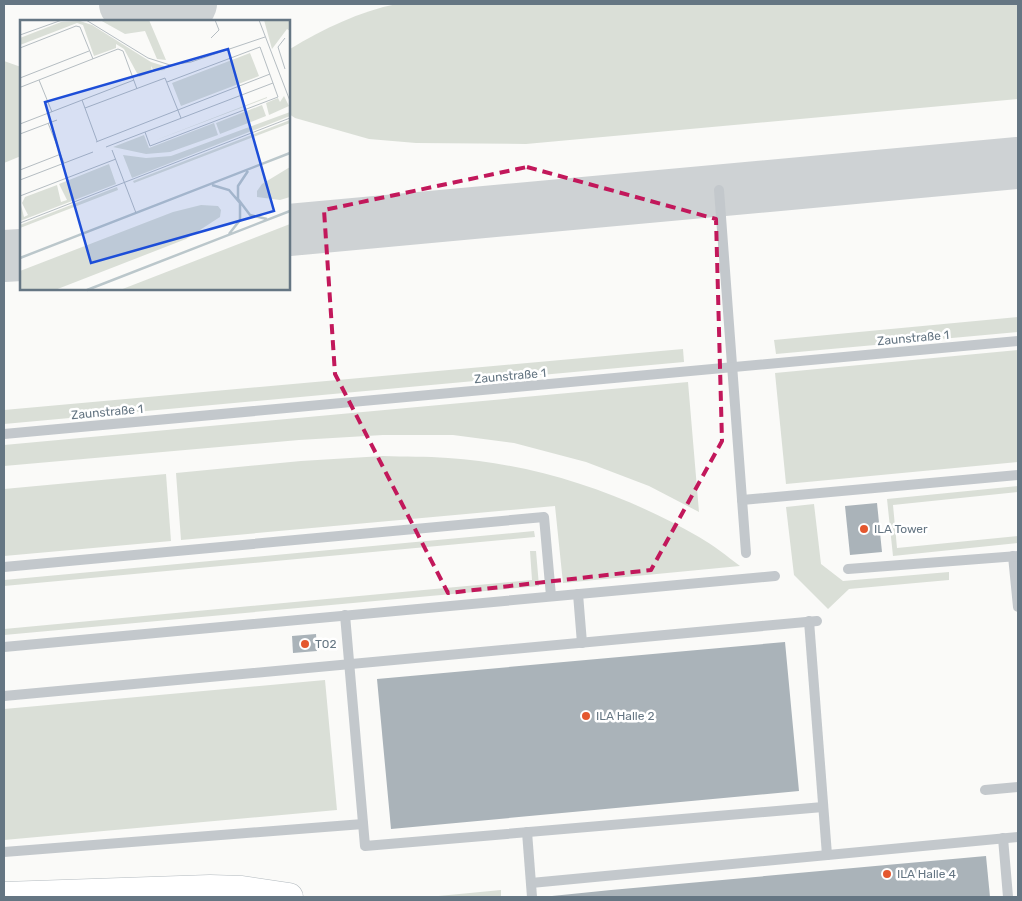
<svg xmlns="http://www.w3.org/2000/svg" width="1022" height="901" font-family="Rubik,sans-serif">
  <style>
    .green { fill: #dadfd7 }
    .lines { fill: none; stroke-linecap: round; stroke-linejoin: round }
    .taxiway { stroke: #ced2d4; stroke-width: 52 }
    .building { fill: #aab3b9 }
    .secondary-casing { stroke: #b3babf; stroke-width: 29 }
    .lane { stroke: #c3c8cc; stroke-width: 10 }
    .secondary { stroke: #fff; stroke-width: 28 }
    .marked { fill: none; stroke: #c2185b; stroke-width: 4; stroke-dasharray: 10 6; stroke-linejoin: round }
    .poi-dot { fill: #e4572e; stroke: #fff; stroke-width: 2 }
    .labels { text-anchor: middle; stroke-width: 5; stroke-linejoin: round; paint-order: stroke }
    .street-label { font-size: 12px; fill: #657683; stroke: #fff }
    .poi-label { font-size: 12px; fill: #657683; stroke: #fff; text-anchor: start }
    .inset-river { fill: none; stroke: #bbc7cb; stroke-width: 2.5 }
    .inset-road { fill: none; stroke: #b5bdc2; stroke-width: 1 }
    .view { fill: #1d4ed8; fill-opacity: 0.15; stroke: #1d4ed8; stroke-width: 2.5 }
    .inset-edge { fill: none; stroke: #657683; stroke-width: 2.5 }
  </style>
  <rect width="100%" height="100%" fill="#fafaf8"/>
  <!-- green -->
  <g class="green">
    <path d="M397,4H1018V99L526,144L416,143L369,139L295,118L289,114V51L290,49C323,29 360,11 397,4Z"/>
    <path d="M4,61L21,67V156L4,163Z"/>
    <path d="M1018,317V332L776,354L774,340Z"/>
    <path d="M683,349L684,362L4,424V410Z"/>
    <path d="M1018,350V462L786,484L775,373Z"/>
    <path d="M688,382L699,512L649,486L586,462L514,443L453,435H383L299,440L4,466V445Z"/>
    <path d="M383,456C405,457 426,456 448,458C536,464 623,493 699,537C713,545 727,556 740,566L563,583L555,506L181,540L176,473L301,461Z"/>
    <path d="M166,474L171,541L4,556V489Z"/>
    <path d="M1018,486V492L893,505L897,548L1018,536V543L893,556L887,499Z"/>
    <path d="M814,504L821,564L843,581L949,572V580L849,589L828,609L794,575L786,507Z"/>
    <path d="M534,531L535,537L4,586V580Z"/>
    <path d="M530,551H536L539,586L4,635V629L532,580Z"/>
    <path d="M325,680L337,810L4,840V709Z"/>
    <path d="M501,890V897H428Z"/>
  </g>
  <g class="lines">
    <!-- taxiway -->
    <g class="taxiway">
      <path d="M125,4L140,21"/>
      <path d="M181,21L191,4"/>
      <path d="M289,230L1018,163"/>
      <path d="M4,256L21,255"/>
    </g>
  </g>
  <!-- building -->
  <g class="building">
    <path d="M877,503L882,552L850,555L845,506Z"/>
    <path d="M316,634L317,651L293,653L292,636Z"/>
    <path d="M785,642L799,791L391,829L377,679Z"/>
    <path d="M986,856L990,897H553L552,896L611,890Z"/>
  </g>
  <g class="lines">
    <defs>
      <path id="secondary" d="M4,896L210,889L242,890L289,897"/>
    </defs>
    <!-- secondary casing -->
    <use href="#secondary" class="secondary-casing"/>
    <!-- lane -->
    <g class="lane">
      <path d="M719,190L746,553"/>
      <path d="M4,434L1018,341"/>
      <path d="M742,500L1018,475"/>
      <path d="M1013,556L1018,607"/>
      <path d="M4,567L544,517L551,596"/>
      <path d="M848,569L1018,556"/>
      <path d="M578,594L582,643"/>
      <path d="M345,615L365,846L823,807"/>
      <path d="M809,621L827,855"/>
      <path d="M4,647L775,576"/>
      <path d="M4,696L817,621"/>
      <path d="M985,790L1018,787"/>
      <path d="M527,832L532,897"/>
      <path d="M1003,838L1008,897"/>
      <path d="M4,852L363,824"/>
      <path d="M531,883L1018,837"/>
    </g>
    <!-- secondary -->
    <use href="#secondary" class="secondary"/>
  </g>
  <!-- marked area -->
  <path class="marked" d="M527,167L716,219L722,441L651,570L448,593L335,374L324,210Z"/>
  <!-- markers -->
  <g class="poi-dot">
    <circle cx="864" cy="529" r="5"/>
    <circle cx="305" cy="644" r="5"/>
    <circle cx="586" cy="716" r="5"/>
    <circle cx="887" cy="874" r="5"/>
  </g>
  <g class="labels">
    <!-- street labels -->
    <g class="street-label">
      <text transform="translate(913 338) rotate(-5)" y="4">Zaunstraße 1</text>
      <text transform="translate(510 376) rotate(-5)" y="4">Zaunstraße 1</text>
      <text transform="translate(107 412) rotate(-5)" y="4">Zaunstraße 1</text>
    </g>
    <!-- poi labels -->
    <g class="poi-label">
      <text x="874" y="533">ILA Tower</text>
      <text x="315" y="648">T02</text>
      <text x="596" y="720">ILA Halle 2</text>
      <text x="897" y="878">ILA Halle 4</text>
    </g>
  </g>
  <!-- overview -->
  <g transform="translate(20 20)">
    <rect width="270" height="270" fill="#fafaf8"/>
    <path d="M80,0H129L146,40L137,39L125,11L105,14ZM244,0H270V11L267,9L252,29ZM60,1L72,5L131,42L144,46L145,50L134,51L131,46L132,52L119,57L104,29L96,24V28L74,36L63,5L57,3L0,25V18L41,2ZM230,33L239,56L161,86L152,63ZM264,76L269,86L249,95L246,83L258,78L260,82ZM247,77V78L131,122ZM242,85L246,96L200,114L196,103ZM270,92V96L112,158L103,135L126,138L151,136ZM270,100V103L114,163L113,161ZM194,103L198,115L150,132L126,134L93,127L124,115L129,128ZM89,144L96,164L0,201V181L4,197L8,195L2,183L5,177L37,165L41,182L47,180L39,164ZM270,147V177L260,180L237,177V171L242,164ZM97,167L98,170L0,208V205ZM181,185L198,186L201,190L200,197L166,219L35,270H0V251L153,192ZM270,204V270H100Z" fill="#dadfd7"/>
    <path class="inset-river" d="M228,151L218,166V179L230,195L247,199M192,165L209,170L220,183V200L209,214M0,238L270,133M67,270L270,191"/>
    <path class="inset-road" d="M66,0L128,38L150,45L171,42L245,17M239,0L270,81M0,15L42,0M191,18L199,10L195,0M0,28L56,6L60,7L73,39M265,49L258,27L265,18M0,58L69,31M19,60L32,92M0,64L1,67L98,29L103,31L117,69M62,80L77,121M65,88L145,58L161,98M28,103L44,143M0,104L114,60M125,112L130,126L258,77L240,27L147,62M0,114L37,100M76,122L250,54M86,127L253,63M92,130L116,193M0,150L41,134M0,160L73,132M0,176L96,139M0,203L270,98"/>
    <path class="view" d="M208,29L254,191L71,243L25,82Z"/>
    <rect width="270" height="270" class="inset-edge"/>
  </g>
  <!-- border -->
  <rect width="1022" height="901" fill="none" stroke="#657683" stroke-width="10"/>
</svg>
